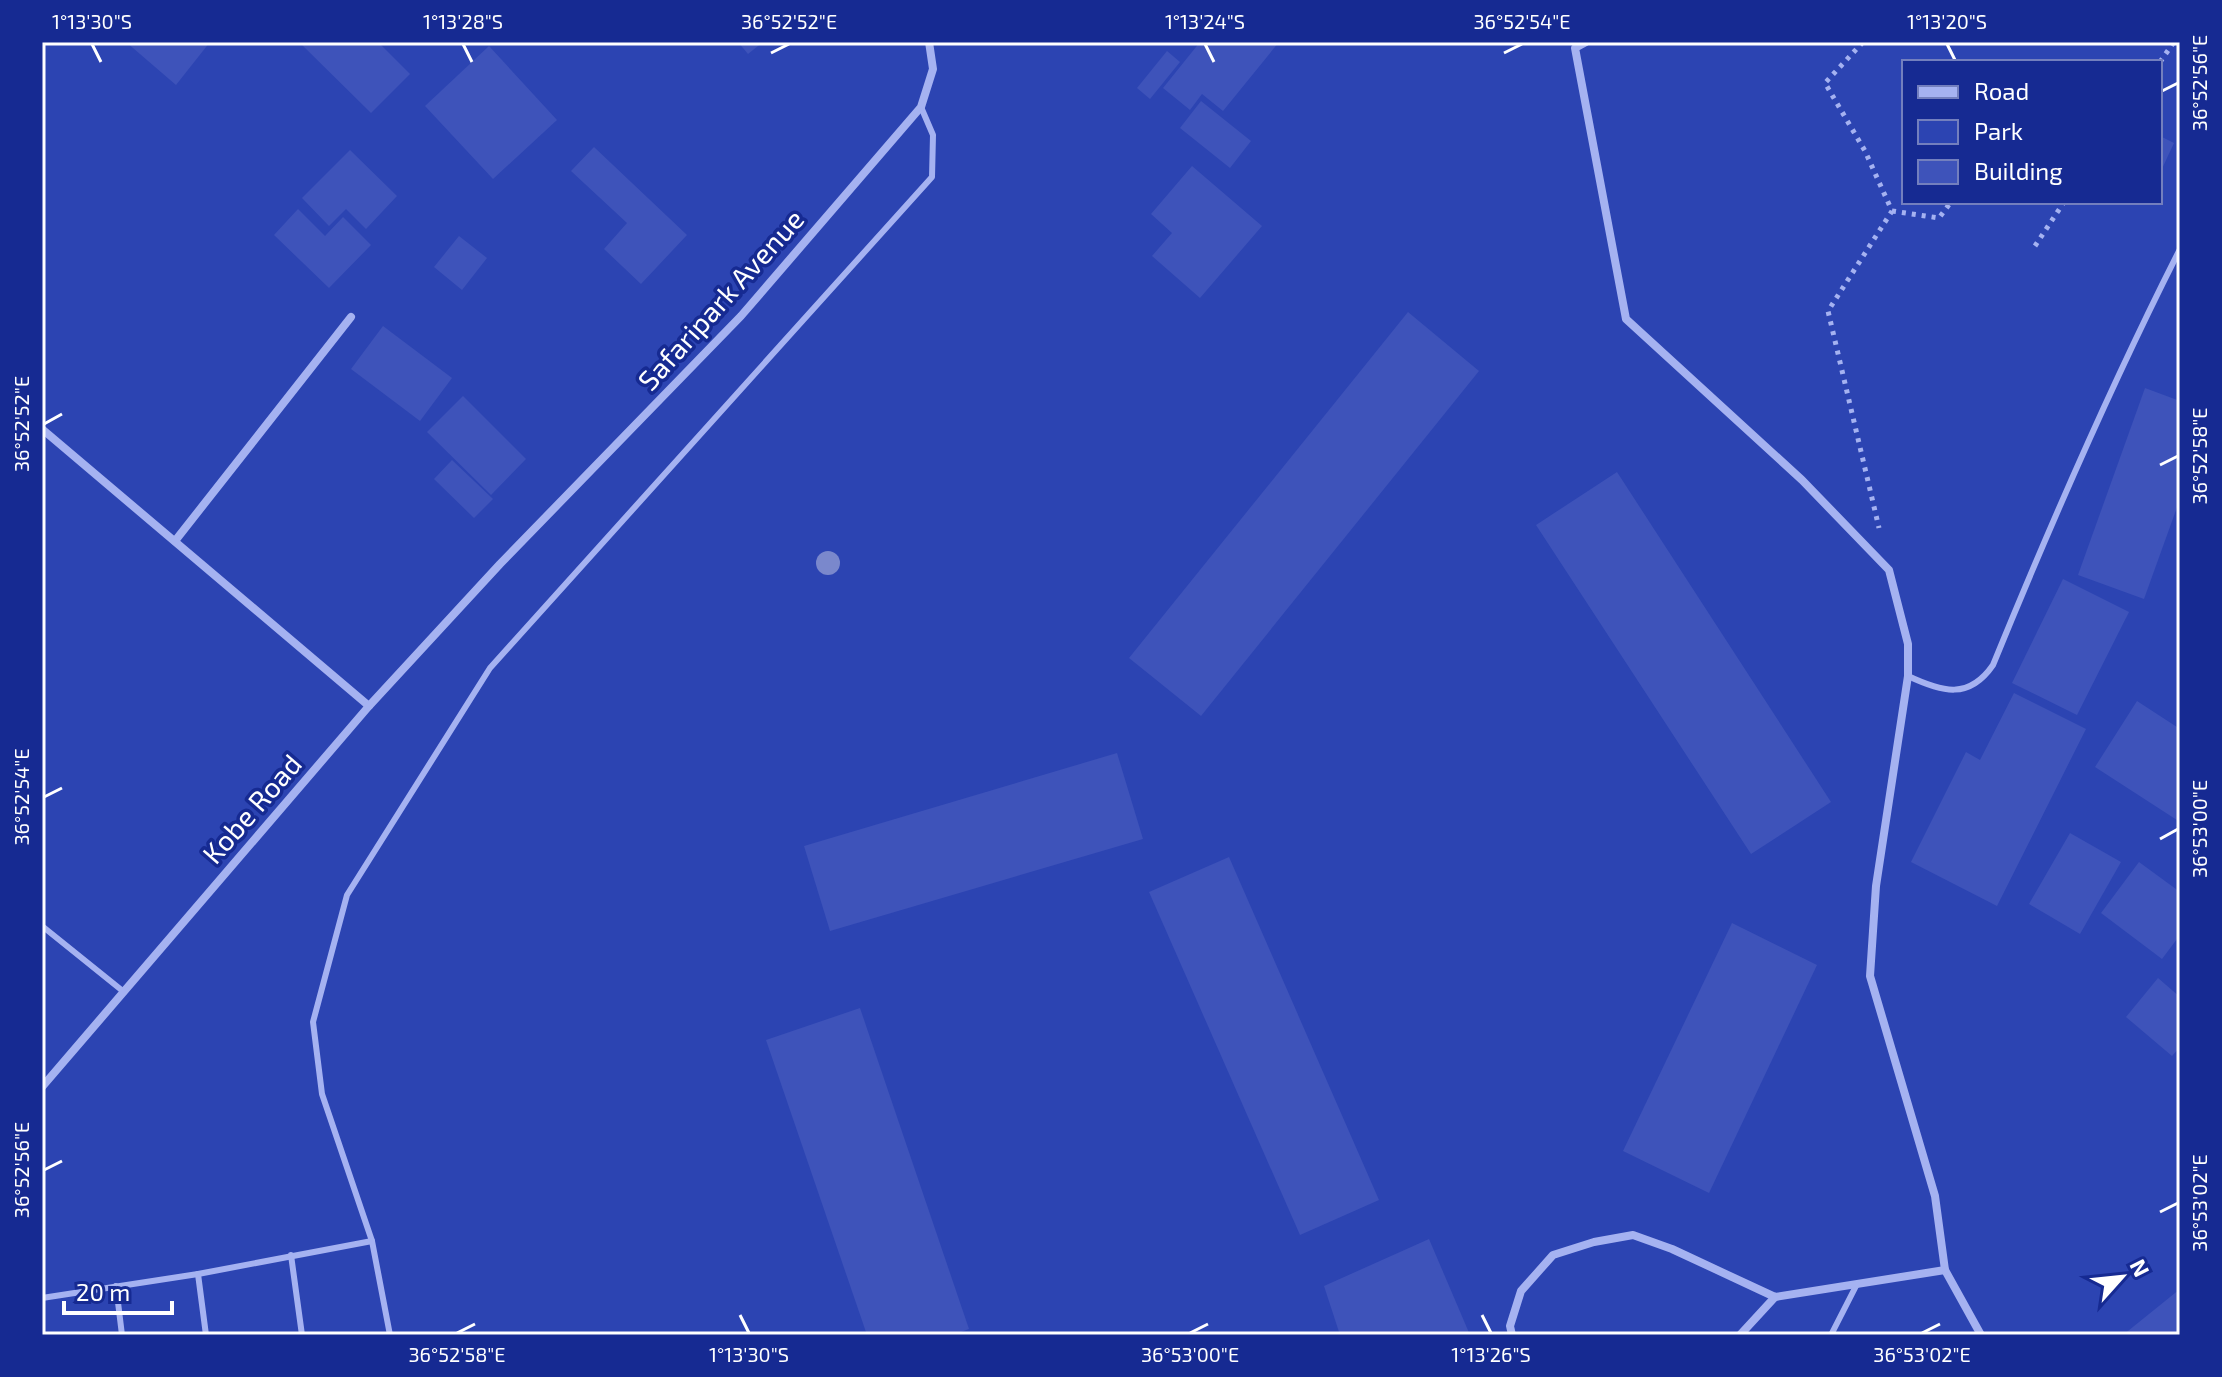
<svg xmlns="http://www.w3.org/2000/svg" width="2222" height="1377" font-family="'Exo 2',sans-serif">
  <style>
    .green { fill: #2c44b2; fill-rule: evenodd }
    .building { fill: #3e53ba }
    .lines { fill: none; stroke-linecap: round; stroke-linejoin: round }
    .path { stroke: #a5b2f1; stroke-width: 5; stroke-dasharray: 4 6; stroke-linecap: butt }
    .service { stroke: #a5b2f1; stroke-width: 6 }
    .minor { stroke: #a5b2f1; stroke-width: 8 }
    .tree { fill: #7a88cc }
    .ticks { fill: none; stroke: #fff; stroke-width: 3 }
    .labels { text-anchor: middle; stroke-width: 7; stroke-linejoin: round; paint-order: stroke }
    .street-label { font-size: 28px; fill: #fff; stroke: #162a92 }
    .neatline { fill: none; stroke: #fff; stroke-width: 3 }
    .ticks-label { font-size: 20px; text-anchor: middle; fill: #fff }
  </style>
  <rect width="100%" height="100%" fill="#162a92"/>
  <!-- green -->
  <path class="green" d="M42,42H2180V1335H42ZM1904,62H2160V202H1904Z"/>
  <!-- building -->
  <g class="building">
    <path d="M126,42H210L176,85Z"/>
    <path d="M299,42H378L410,74L371,113Z"/>
    <path d="M738,42H763L748,54Z"/>
    <path d="M1200,42H1279L1223,111L1202,94L1190,110L1163,88Z"/>
    <path d="M489,46L557,120L493,179L425,106Z"/>
    <path d="M1167,51L1180,62L1150,99L1137,88Z"/>
    <path d="M1201,101L1251,141L1230,168L1180,128Z"/>
    <path d="M2162,137L2174,143L2160,173V140Z"/>
    <path d="M594,147L687,235L641,284L604,249L627,223L571,171Z"/>
    <path d="M350,150L397,196L366,229L346,209L329,226L302,198Z"/>
    <path d="M1192,166L1262,226L1200,298L1152,256L1172,233L1151,214Z"/>
    <path d="M298,209L325,236L343,217L371,245L329,288L274,235Z"/>
    <path d="M459,236L487,258L462,290L434,267Z"/>
    <path d="M1408,312L1479,371L1201,716L1129,658Z"/>
    <path d="M383,326L452,378L420,421L351,369Z"/>
    <path d="M2145,388L2180,401V499L2144,599L2078,575Z"/>
    <path d="M463,396L526,459L491,495L427,432Z"/>
    <path d="M452,460L493,499L474,518L434,479Z"/>
    <path d="M1617,472L1831,802L1751,854L1536,525Z"/>
    <path d="M2063,579L2129,612L2077,715L2012,683Z"/>
    <path d="M2014,693L2086,729L1997,906L1911,862L1966,752L1980,760Z"/>
    <path d="M2137,701L2180,729V822L2095,767Z"/>
    <path d="M1117,753L1143,839L830,931L804,846Z"/>
    <path d="M2070,833L2121,862L2080,934L2029,904Z"/>
    <path d="M1229,857L1379,1200L1300,1235L1149,892Z"/>
    <path d="M2139,862L2180,892V935L2162,959L2101,913Z"/>
    <path d="M1732,923L1817,965L1709,1193L1623,1151Z"/>
    <path d="M2158,978L2180,997V1047L2172,1056L2126,1017Z"/>
    <path d="M860,1008L969,1329L953,1335H867L766,1040Z"/>
    <path d="M1429,1239L1470,1335H1340L1324,1286Z"/>
    <path d="M2180,1289V1335H2123Z"/>
  </g>
  <g class="lines">
    <!-- path -->
    <g class="path">
      <path d="M1863,42L1825,83L1865,151L1892,211L1828,311L1879,528"/>
      <path d="M2160,62L2174,42"/>
      <path d="M1892,211L1939,218L1951,202"/>
      <path d="M2035,246L2064,202"/>
    </g>
    <!-- service -->
    <g class="service">
      <path d="M1908,676C1942,692 1969,700 1993,665C2051,523 2111,385 2180,249"/>
      <path d="M42,926L124,992"/>
      <path d="M291,1255L302,1335"/>
      <path d="M198,1274L206,1335"/>
      <path d="M116,1286L122,1335"/>
      <path d="M42,1298L198,1274L372,1241"/>
      <path d="M390,1335L372,1241L322,1094L313,1022L347,895L490,668L932,177L933,135L921,107"/>
      <path d="M1831,1335L1856,1286"/>
    </g>
    <!-- minor -->
    <g class="minor">
      <path d="M1586,42L1575,48L1626,319L1802,480L1889,570L1908,644V676L1876,886L1870,976L1935,1196L1945,1270L1981,1335"/>
      <path d="M42,429L369,706"/>
      <path d="M175,541L351,317"/>
      <path d="M42,1087L369,706L500,564L741,316L921,107L933,69L929,42"/>
      <path d="M1512,1335L1510,1326L1521,1291L1553,1255L1594,1242L1633,1235L1672,1249L1775,1297L1945,1270"/>
      <path d="M1740,1335L1775,1297"/>
    </g>
  </g>
  <!-- trees -->
  <circle class="tree" cx="828" cy="563" r="12"/>
  <!-- ticks -->
  <path class="ticks" d="M92,44L101,62M463,44L472,62M1205,44L1214,62M1947,44L1956,62M771,53L789,44M1504,53L1522,44M2160,92L2178,83M44,424L62,414M2160,465L2178,456M44,797L62,788M2160,839L2178,829M44,1170L62,1161M2160,1212L2178,1203M740,1315L749,1333M1482,1315L1491,1333M457,1333L475,1324M1190,1333L1208,1324M1922,1333L1940,1324"/>
  <g class="labels">
    <!-- street labels -->
    <g class="street-label">
      <text transform="translate(721 300) rotate(-48)" y="10">Safaripark Avenue</text>
      <text transform="translate(252 809) rotate(-49)" y="10">Kobe Road</text>
    </g>
  </g>
  <!-- border -->
  <rect width="2222" height="1377" fill="none" stroke="#162a92" stroke-width="88"/>
  <!-- legend -->
  <rect x="1902" y="60" width="260" height="144" fill="#162a92" stroke="#737fbe" stroke-width="2"/>
  <rect x="1918" y="86" width="40" height="12" fill="#a5b2f1" stroke="#737fbe" stroke-width="2"/>
  <text x="1974" y="100" font-size="24" fill="#ffffff">Road</text>
  <rect x="1918" y="120" width="40" height="24" fill="#2c44b2" stroke="#737fbe" stroke-width="2"/>
  <text x="1974" y="140" font-size="24" fill="#ffffff">Park</text>
  <rect x="1918" y="160" width="40" height="24" fill="#3e53ba" stroke="#737fbe" stroke-width="2"/>
  <text x="1974" y="180" font-size="24" fill="#ffffff">Building</text>
  <!-- north arrow -->
  <g transform="translate(2122 1277) rotate(63)" stroke="#162a92" stroke-width="6" paint-order="stroke">
  <path d="M0-6L14 30L0 20L-14 30Z" fill="#ffffff"/>
  <text y="-12" font-size="22" font-weight="bold" text-anchor="middle" fill="#ffffff">N</text>
  </g>
  <!-- scale -->
  <path d="M64 1301v12h108v-12" fill="none" stroke="#ffffff" stroke-width="4"/>
  <text x="76" y="1301" font-size="24" fill="#ffffff" stroke="#162a92" stroke-width="6" paint-order="stroke">20 m</text>
  <rect x="44" y="44" width="2134" height="1289" class="neatline"/>
  <g class="ticks-label">
    <text x="92" y="29">1°13'30"S</text>
    <text x="463" y="29">1°13'28"S</text>
    <text x="789" y="29">36°52'52"E</text>
    <text x="1205" y="29">1°13'24"S</text>
    <text x="1522" y="29">36°52'54"E</text>
    <text x="1947" y="29">1°13'20"S</text>
    <text transform="translate(2200 83) rotate(-90)" y="7">36°52'56"E</text>
    <text transform="translate(22 424) rotate(-90)" y="7">36°52'52"E</text>
    <text transform="translate(2200 456) rotate(-90)" y="7">36°52'58"E</text>
    <text transform="translate(22 797) rotate(-90)" y="7">36°52'54"E</text>
    <text transform="translate(2200 829) rotate(-90)" y="7">36°53'00"E</text>
    <text transform="translate(22 1170) rotate(-90)" y="7">36°52'56"E</text>
    <text transform="translate(2200 1203) rotate(-90)" y="7">36°53'02"E</text>
    <text x="457" y="1362">36°52'58"E</text>
    <text x="749" y="1362">1°13'30"S</text>
    <text x="1190" y="1362">36°53'00"E</text>
    <text x="1491" y="1362">1°13'26"S</text>
    <text x="1922" y="1362">36°53'02"E</text>
  </g>
</svg>
